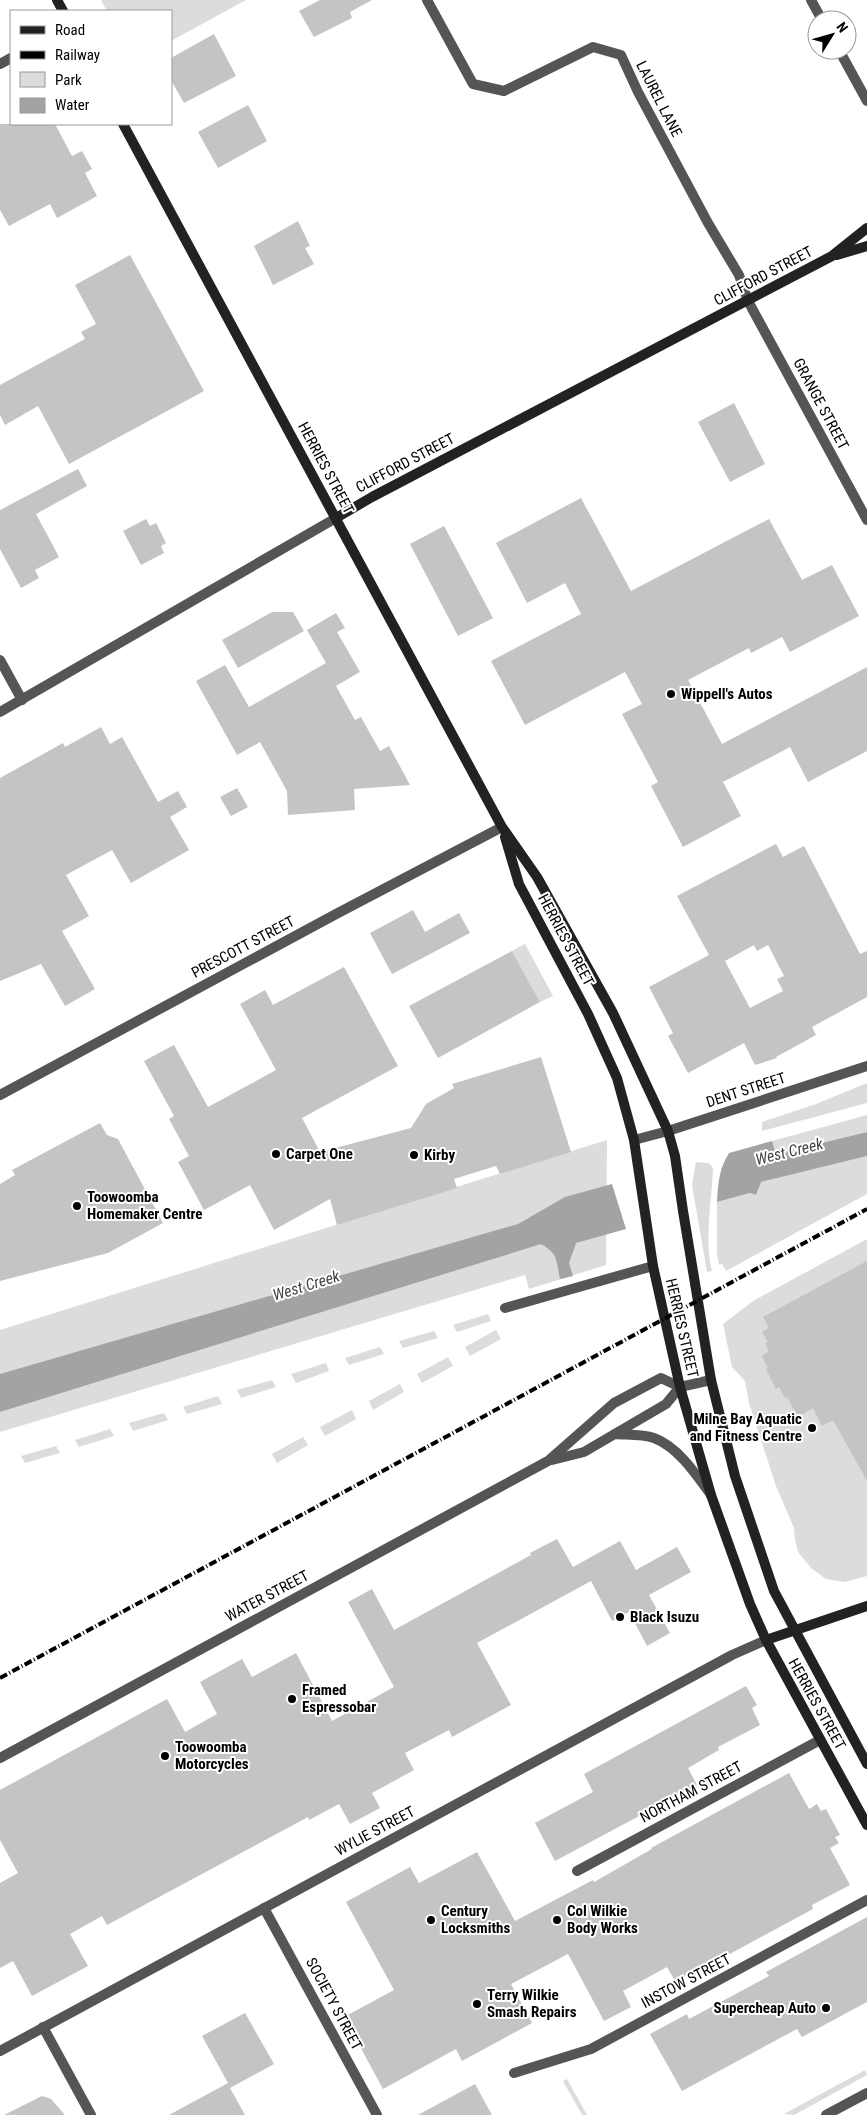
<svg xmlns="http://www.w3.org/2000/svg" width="867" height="2115" font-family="'Roboto Condensed',sans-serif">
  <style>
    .green { fill: #dcdcdc }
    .water { fill: #a3a3a3 }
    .building { fill: #c4c4c4; fill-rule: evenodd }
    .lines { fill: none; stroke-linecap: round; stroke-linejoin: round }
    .service { stroke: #555; stroke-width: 10 }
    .minor { stroke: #555; stroke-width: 10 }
    .secondary { stroke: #222; stroke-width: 10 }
    .rail { stroke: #000; stroke-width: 4; stroke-dasharray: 8 2.5 1 2.5; stroke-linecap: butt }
    .poi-dot { fill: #000; stroke: #fff; stroke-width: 2 }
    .labels { text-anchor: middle; stroke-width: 4; stroke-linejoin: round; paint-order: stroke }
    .street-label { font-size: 15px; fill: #000; stroke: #fff }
    .poi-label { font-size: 15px; font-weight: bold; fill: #000; stroke: #fff; text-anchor: start }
    .water-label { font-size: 16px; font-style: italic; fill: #444; stroke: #fff }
  </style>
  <rect width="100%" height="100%" fill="#fff"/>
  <!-- green -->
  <g class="green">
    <path d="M101,0H246L171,41V11H107Z"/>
    <path d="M525,944L553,996L540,1002L512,951Z"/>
    <path d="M867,1083V1103L762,1131V1122L816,1104Z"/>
    <path d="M867,1115V1132L776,1154L772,1141Z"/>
    <path d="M607,1140L606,1265L529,1289L525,1275L0,1432V1330Z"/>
    <path d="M867,1156V1194L726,1271L722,1264L719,1265L717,1254V1202L750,1193L761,1182Z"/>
    <path d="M696,1162L709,1163L713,1168C712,1200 704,1239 712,1271L707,1272L692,1185Z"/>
    <path d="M867,1239V1576L845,1582L826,1579L811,1568L798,1552L795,1540L794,1528L776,1486L749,1403L745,1381L732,1367L723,1324L753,1301Z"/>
    <path d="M488,1314L491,1321L457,1332L453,1325Z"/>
    <path d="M496,1330L501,1339L470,1356L465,1347Z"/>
    <path d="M434,1331L438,1338L403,1348L399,1341Z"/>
    <path d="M380,1347L384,1354L349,1365L345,1358Z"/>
    <path d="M448,1357L453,1366L422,1383L417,1374Z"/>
    <path d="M326,1363L329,1371L296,1383L291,1374Z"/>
    <path d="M272,1380L276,1387L241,1398L237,1390Z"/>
    <path d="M400,1384L404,1392L373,1410L369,1401Z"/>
    <path d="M218,1396L222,1404L187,1414L183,1407Z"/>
    <path d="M352,1410L356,1419L325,1436L320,1427Z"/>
    <path d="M164,1413L168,1420L133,1431L129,1423Z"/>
    <path d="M110,1429L114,1436L79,1447L75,1440Z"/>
    <path d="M303,1437L308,1445L277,1463L272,1454Z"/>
    <path d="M56,1446L60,1453L25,1463L21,1456Z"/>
    <path d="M865,2070L867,2075L794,2115L784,2114Z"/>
    <path d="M567,2079L587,2115H582L563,2081Z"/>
  </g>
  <!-- water -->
  <g class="water">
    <path d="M867,1132V1156L761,1182L756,1195L750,1193L717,1202C718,1183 719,1169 729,1153L772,1141L776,1154Z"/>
    <path d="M612,1184L626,1229L576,1243L569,1263L573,1276L560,1279C556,1261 559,1254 541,1244L0,1412V1374L518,1224L565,1197Z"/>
  </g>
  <!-- building -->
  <g class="building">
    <path d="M320,0H372L350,12L352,18L314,37L299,11Z"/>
    <path d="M214,34L236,76L184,103L171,80V58Z"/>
    <path d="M248,105L267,141L218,168L198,132Z"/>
    <path d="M0,124H55L72,156L82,151L92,169L85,173L97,196L57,218L50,204L9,226L0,210Z"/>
    <path d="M298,221L310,246L305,248L314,264L273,285L254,246Z"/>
    <path d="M130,255L204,391L69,464L38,406L5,425L0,415V385L85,339L81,332L96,324L75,285Z"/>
    <path d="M734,403L765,464L730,482L698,422Z"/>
    <path d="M78,469L87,486L36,514L59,557L35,570L39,578L21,588L0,549V510Z"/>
    <path d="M581,498L631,591L769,519L802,580L832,565L859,616L790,652L782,637L751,653L749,648L688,680L722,744L867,667V751L808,782L790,747L723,782L741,816L683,847L651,786L658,782L622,714L642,704L625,672L525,725L491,661L581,614L565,583L527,603L496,543Z"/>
    <path d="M146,519L150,526L156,523L166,543L161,546L164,553L141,565L123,531Z"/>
    <path d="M444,526L493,618L458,636L410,544Z"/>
    <path d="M272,612H293L304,631L238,668L222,640Z"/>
    <path d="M336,613L345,628L337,632L360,672L336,686L355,720L361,717L380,751L389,746L410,785L354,789L355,810L288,815L287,791L260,742L237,755L196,681L225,665L249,707L326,663L307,630Z"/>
    <path d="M101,727L110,744L122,737L158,802L178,791L187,807L170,817L189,850L131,883L112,850L66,875L89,916L62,931L95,989L65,1006L41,964L0,981V778L63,743L65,747Z"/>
    <path d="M237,788L248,807L231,816L220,797Z"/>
    <path d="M776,844L783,857L804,846L860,954L867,951V997L812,1027L816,1035L776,1057L777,1058L755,1065L744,1043L688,1073L668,1036L673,1033L649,987L709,955L677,896ZM754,945L757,951L768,945L784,976L777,979L783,991L750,1008L725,961Z"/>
    <path d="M413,910L425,932L459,913L470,933L392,974L370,933Z"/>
    <path d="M512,951L540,1002L438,1058L409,1006Z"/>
    <path d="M344,967L398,1066L302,1118L320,1152L411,1128L426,1104L454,1088L452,1084L541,1057L571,1152L500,1174L496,1166L454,1179L457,1188L337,1225L330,1199L274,1230L250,1185L204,1210L178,1162L189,1156L169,1119L174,1116L144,1061L174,1045L208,1107L276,1070L240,1004L265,990L273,1005Z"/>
    <path d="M100,1123L107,1135L118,1139L163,1223L108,1253L0,1281V1184L15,1175L12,1170Z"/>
    <path d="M867,1261V1481L833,1420L822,1426L813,1408L798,1417L787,1397L785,1398L779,1387L776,1389L766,1369L768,1368L762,1356L769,1351L765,1343L768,1342L762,1332L769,1328L763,1317Z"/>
    <path d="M557,1539L573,1567L620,1541L636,1570L677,1547L691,1572L649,1595L670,1633L647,1646L629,1612L612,1621L591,1581L477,1643L511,1705L452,1737L449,1730L405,1753L414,1770L372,1793L380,1808L350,1824L339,1804L309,1820L308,1817L107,1925L102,1916L70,1934L88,1966L32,1996L13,1961L0,1968V1883L18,1873L0,1840V1790L167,1699L185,1732L217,1714L200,1682L242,1659L252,1677L296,1653L332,1721L394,1687L348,1602L372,1589L394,1630L531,1555L530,1553Z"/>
    <path d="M746,1686L757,1705L752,1708L760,1725L718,1747L719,1750L688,1768L697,1785L555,1861L535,1823L593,1792L584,1774Z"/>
    <path d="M789,1773L809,1809L817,1804L821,1811L826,1809L840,1835L835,1837L839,1843L830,1848L850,1885L812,1905L813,1909L713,1963L712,1961L675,1981L667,1967L623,1991L631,2007L604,2021L568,1954L511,1984L532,2023L462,2061L456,2049L383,2089L344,2017L394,1990L346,1902L410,1867L419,1883L477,1852L515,1921L593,1880L594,1882L652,1849L651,1848Z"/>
    <path d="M867,1917V2002L802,2037L797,2029L682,2091L650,2034L687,2014L689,2019L769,1976L766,1972Z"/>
    <path d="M245,2013L274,2064L230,2088L245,2115H169L228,2083L202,2036Z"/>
    <path d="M475,2084L492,2115H418Z"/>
    <path d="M42,2096L51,2099L65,2115H4Z"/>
  </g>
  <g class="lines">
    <!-- service -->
    <g class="service">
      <path d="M505,1308L653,1266"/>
      <path d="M577,1871L820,1740"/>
      <path d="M514,2073L591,2049L867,1900"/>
      <path d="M826,2115L867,2093"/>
    </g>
    <!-- minor -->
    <g class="minor">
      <path d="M427,0L473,84L504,91L593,47L621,55L638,92L708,223L739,275L748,301L867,520"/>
      <path d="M811,0L822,20"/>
      <path d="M839,50L867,101"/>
      <path d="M0,64L11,58"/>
      <path d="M0,660L22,700"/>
      <path d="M0,712L336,518"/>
      <path d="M0,1095L338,913L502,827"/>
      <path d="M634,1140L668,1131L867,1066"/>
      <path d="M615,1434C627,1435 642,1434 654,1438C678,1447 696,1474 711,1495"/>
      <path d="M552,1460L584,1452L666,1404L680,1387"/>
      <path d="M0,1758L548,1461L614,1403L661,1378L680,1387L711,1380"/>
      <path d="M264,1908L377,2115"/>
      <path d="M43,2027L91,2115"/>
      <path d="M0,2051L732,1655L766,1640"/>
    </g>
    <!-- secondary -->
    <g class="secondary">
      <path d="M57,0L63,11"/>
      <path d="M123,124L502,827L537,877L613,1013L668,1131L675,1156L683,1211L711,1380L735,1476L774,1591L867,1764"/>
      <path d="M837,255L867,246"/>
      <path d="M336,518L372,497L832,256L867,228"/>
      <path d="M505,837L519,884L588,1014L617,1078L634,1140L653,1266L680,1387L711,1495L750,1604L766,1640L867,1825"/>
      <path d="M766,1640L867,1606"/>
    </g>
    <!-- rail -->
    <path class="rail" d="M0,1678L867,1209"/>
  </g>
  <!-- markers -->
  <g class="poi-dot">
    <circle cx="671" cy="694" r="5"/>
    <circle cx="276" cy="1154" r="5"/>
    <circle cx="414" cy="1155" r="5"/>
    <circle cx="77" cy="1206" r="5"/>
    <circle cx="812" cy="1428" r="5"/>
    <circle cx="620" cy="1617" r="5"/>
    <circle cx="292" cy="1699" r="5"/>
    <circle cx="165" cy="1756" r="5"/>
    <circle cx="431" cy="1920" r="5"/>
    <circle cx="557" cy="1920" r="5"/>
    <circle cx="477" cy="2004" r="5"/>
    <circle cx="826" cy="2008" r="5"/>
  </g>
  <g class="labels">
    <!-- street labels -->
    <g class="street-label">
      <text transform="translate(659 99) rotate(63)" y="5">LAUREL LANE</text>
      <text transform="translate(763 276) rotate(-28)" y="5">CLIFFORD STREET</text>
      <text transform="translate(821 404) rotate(62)" y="5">GRANGE STREET</text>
      <text transform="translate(405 463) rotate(-28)" y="5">CLIFFORD STREET</text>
      <text transform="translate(326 468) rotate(62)" y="5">HERRIES STREET</text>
      <text transform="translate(566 940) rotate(62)" y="5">HERRIES STREET</text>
      <text transform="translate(243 947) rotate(-28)" y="5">PRESCOTT STREET</text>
      <text transform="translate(746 1090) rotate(-18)" y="5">DENT STREET</text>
      <text transform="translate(682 1328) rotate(77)" y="5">HERRIES STREET</text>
      <text transform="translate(267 1596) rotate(-28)" y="5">WATER STREET</text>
      <text transform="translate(817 1704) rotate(61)" y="5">HERRIES STREET</text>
      <text transform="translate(691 1792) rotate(-28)" y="5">NORTHAM STREET</text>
      <text transform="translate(375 1831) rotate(-28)" y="5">WYLIE STREET</text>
      <text transform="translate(686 1981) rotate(-28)" y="5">INSTOW STREET</text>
      <text transform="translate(334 2004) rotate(62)" y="5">SOCIETY STREET</text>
    </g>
    <!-- poi labels -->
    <g class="poi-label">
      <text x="681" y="699">Wippell's Autos</text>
      <text x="286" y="1159">Carpet One</text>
      <text x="424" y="1160">Kirby</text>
      <text x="87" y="1202">Toowoomba<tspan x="87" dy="17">Homemaker Centre</tspan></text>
      <text x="802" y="1424" text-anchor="end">Milne Bay Aquatic<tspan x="802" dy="17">and Fitness Centre</tspan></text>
      <text x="630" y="1622">Black Isuzu</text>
      <text x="302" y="1695">Framed<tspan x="302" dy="17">Espressobar</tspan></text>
      <text x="175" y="1752">Toowoomba<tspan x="175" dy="17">Motorcycles</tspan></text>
      <text x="441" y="1916">Century<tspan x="441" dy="17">Locksmiths</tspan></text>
      <text x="567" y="1916">Col Wilkie<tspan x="567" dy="17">Body Works</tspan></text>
      <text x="487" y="2000">Terry Wilkie<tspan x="487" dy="17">Smash Repairs</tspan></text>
      <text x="816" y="2013" text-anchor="end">Supercheap Auto</text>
    </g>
    <!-- water labels -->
    <g class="water-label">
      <text transform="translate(789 1151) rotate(-14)" y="6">West Creek</text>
      <text transform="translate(306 1285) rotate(-17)" y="6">West Creek</text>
    </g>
  </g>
  <!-- legend -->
  <rect x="10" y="10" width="162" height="115" fill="#ffffff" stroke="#999999"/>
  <rect x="20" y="26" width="25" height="8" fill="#222222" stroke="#999999"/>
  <text x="55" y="35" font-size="15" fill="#000000">Road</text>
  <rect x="20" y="51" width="25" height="8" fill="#000000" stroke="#999999"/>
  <text x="55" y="60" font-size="15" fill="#000000">Railway</text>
  <rect x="20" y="72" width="25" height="15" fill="#dcdcdc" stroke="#999999"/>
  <text x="55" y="85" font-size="15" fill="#000000">Park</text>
  <rect x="20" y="98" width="25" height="15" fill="#a3a3a3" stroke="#999999"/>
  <text x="55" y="110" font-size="15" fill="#000000">Water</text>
  <!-- north arrow -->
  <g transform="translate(832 35) rotate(53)"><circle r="24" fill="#ffffff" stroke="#999999"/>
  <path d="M0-4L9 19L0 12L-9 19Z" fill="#000000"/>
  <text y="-8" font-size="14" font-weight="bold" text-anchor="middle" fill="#000000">N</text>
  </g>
</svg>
